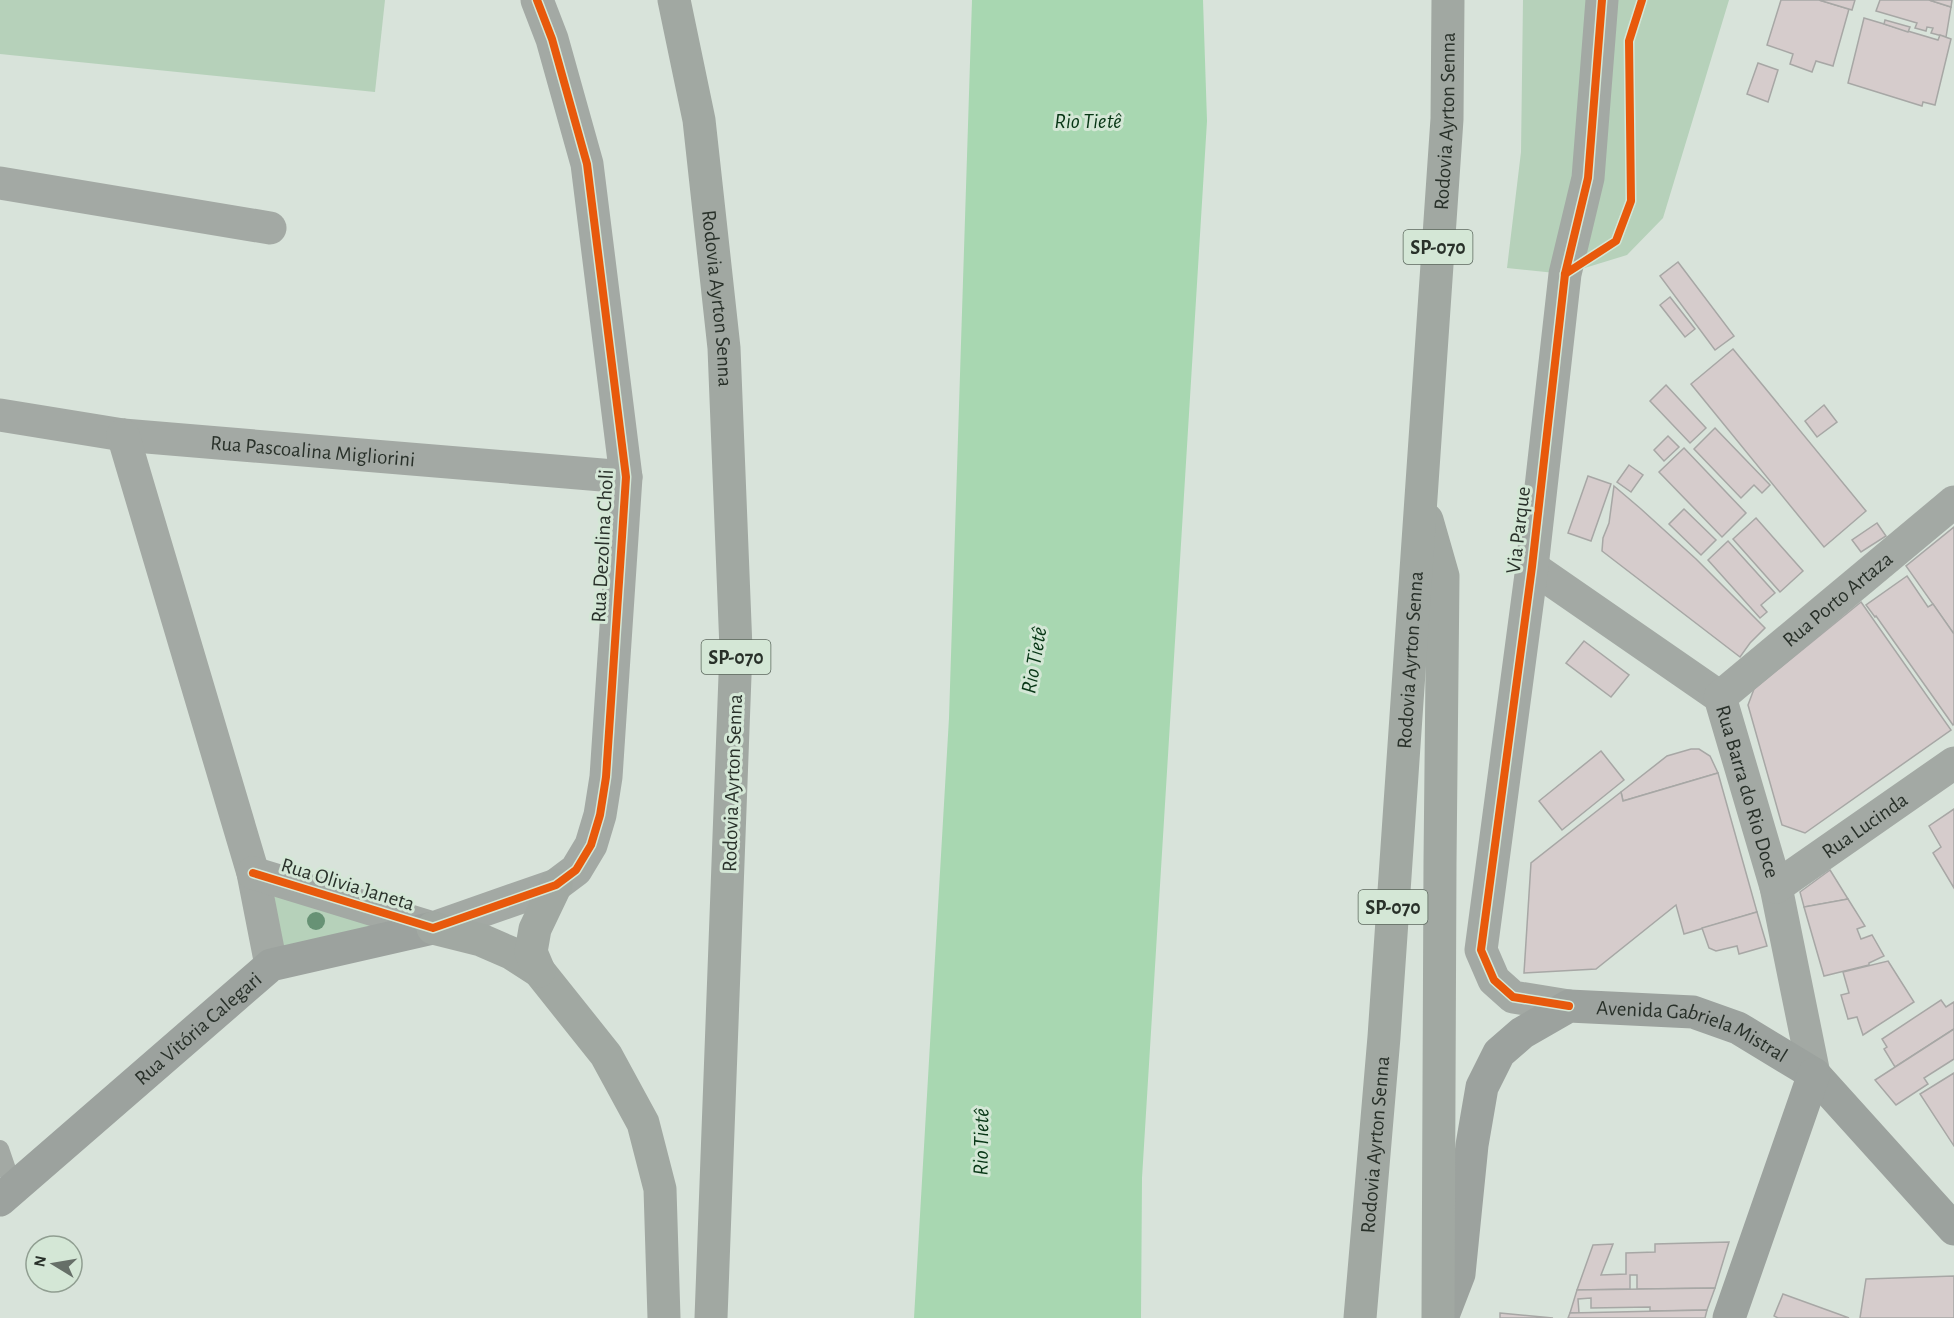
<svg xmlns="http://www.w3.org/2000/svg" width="1954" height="1318" font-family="'Alegreya Sans',sans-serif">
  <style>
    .green { fill: #b6d1ba }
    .water { fill: #a8d7b1 }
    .building { fill: #d6cccc; stroke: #a7a7a5; stroke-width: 1.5 }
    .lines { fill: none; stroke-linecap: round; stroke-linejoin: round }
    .lane { stroke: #a3a9a4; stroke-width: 18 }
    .street { stroke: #a3a9a4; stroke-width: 33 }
    .primary { stroke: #9ca29e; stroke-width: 33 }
    .highway { stroke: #a1a8a2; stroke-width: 33 }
    .cycleway-casing { stroke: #d4e7d6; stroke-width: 11 }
    .cycleway { stroke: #e8590c; stroke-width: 8 }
    .tree { fill: #679275 }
    .labels { text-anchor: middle; stroke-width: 6; stroke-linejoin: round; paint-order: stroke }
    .shield { fill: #d4e7d6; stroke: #5c685e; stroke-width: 1.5 }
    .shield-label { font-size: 20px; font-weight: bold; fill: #29312a }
    .street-label { font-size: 21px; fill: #29312a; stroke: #d4e7d6 }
    .water-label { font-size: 22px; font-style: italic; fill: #073615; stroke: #d4e7d6 }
  </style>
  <rect width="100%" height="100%" fill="#d8e3da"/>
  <!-- green -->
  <g class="green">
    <path d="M0,0H385L375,92L0,54Z"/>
    <path d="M1523,0H1729L1663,218L1627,255L1565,274L1507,268L1521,152Z"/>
    <path d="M253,873L433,928L271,965Z"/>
  </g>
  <!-- water -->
  <path class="water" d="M972,0H1203L1207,121L1142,1178L1141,1318H914L949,718Z"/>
  <!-- building -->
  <g class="building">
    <path d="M1781,0H1819L1849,9L1833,66L1816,61L1812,72L1790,64L1793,54L1767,45Z"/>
    <path d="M1819,0H1855L1852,10Z"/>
    <path d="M1880,0H1929L1951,7L1946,37L1931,33L1933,28L1927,27L1926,31L1915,28L1917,23L1876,11Z"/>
    <path d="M1929,0H1952L1951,7Z"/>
    <path d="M1864,18L1938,40L1940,35L1951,39L1935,105L1923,102L1922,106L1848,83Z"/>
    <path d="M1885,20L1910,27L1908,32L1884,24Z"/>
    <path d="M1758,63L1778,70L1768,102L1747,94Z"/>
    <path d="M1678,262L1734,336L1715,350L1660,276Z"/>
    <path d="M1670,297L1695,329L1685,337L1660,305Z"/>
    <path d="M1733,349L1866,511L1824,547L1691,384Z"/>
    <path d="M1666,385L1706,428L1690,443L1650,401Z"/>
    <path d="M1824,405L1837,422L1817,437L1805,421Z"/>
    <path d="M1715,428L1770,485L1762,493L1754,485L1741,498L1694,449Z"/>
    <path d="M1668,436L1679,447L1664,461L1654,450Z"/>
    <path d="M1684,448L1746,513L1722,537L1659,472Z"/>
    <path d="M1629,465L1643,475L1631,492L1617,482Z"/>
    <path d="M1588,476L1611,484L1591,541L1568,533Z"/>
    <path d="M1614,486L1641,509L1696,559L1765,628L1750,643L1740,657L1602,551L1603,538L1609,523Z"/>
    <path d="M1684,509L1716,540L1701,555L1669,524Z"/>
    <path d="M1756,518L1803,571L1780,592L1733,539Z"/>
    <path d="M1877,523L1886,536L1861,552L1852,540Z"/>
    <path d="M1954,527V634L1906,566Z"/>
    <path d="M1728,541L1775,593L1761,605L1767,612L1760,618L1708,560Z"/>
    <path d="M1907,576L1928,607L1933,604L1954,634V724L1953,725L1876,616L1875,617L1866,605Z"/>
    <path d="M1861,602L1951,730L1805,833L1782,825L1748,705L1754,689Z"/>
    <path d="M1584,641L1629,675L1611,697L1566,663Z"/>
    <path d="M1691,749H1699L1710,756L1718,773L1623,801L1621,792L1667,756Z"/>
    <path d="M1601,751L1624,780L1562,830L1539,801Z"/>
    <path d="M1718,773L1757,912L1684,934L1676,905L1596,969L1524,973L1531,863L1621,792L1623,801Z"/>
    <path d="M1954,809V888L1933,853L1941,847L1929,826Z"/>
    <path d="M1830,870L1848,899L1804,907L1800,892Z"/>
    <path d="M1848,899L1865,926L1857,929L1861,939L1872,935L1884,956L1869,963V965L1824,976L1804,907Z"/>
    <path d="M1757,912L1767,946L1739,954L1737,946L1716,951L1709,948L1702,928Z"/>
    <path d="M1888,961L1914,1002L1863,1035L1857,1017L1848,1019L1841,995L1849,993L1843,972Z"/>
    <path d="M1941,1000L1946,1007L1954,1002V1029L1895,1067L1884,1049L1887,1047L1882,1039Z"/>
    <path d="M1954,1029V1059L1924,1078L1928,1084L1896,1105L1875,1080Z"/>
    <path d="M1954,1073V1146L1920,1094Z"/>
    <path d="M1729,1242L1715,1288L1637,1289V1275H1630V1289L1577,1290L1593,1245L1613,1244L1601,1275L1626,1274V1253L1655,1252V1244Z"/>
    <path d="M1954,1276V1318H1860L1866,1279Z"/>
    <path d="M1715,1288L1707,1310L1650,1311V1307L1591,1308V1298L1578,1299L1579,1313H1570L1577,1290Z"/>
    <path d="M1783,1294L1841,1315L1849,1318H1778L1774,1316Z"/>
    <path d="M1707,1310L1705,1318H1568L1570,1313Z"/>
    <path d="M1500,1313L1553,1318H1500Z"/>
  </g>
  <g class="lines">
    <!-- lane -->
    <path class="lane" d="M0,1149L13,1187"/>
    <!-- street -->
    <g class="street">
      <path d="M0,183L270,228"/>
      <path id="s1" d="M0,415L123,435L626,477"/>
      <path d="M123,435L253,873L271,965"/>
      <path id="s2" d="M1532,567L1720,697L1776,887L1814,1074"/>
      <path id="s3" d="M1720,697L1954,502"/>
      <path d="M253,873L433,928L556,885L576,870L591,845L600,815L606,777L626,477L587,164L552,39L537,0"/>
      <path id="s4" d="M1776,887L1954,763"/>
      <path d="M1569,1006L1513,997L1494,980L1481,950L1532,567L1565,274L1588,178L1602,0"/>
    </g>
    <!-- primary -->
    <g class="primary">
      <path id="s5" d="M0,1200L271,965L433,928"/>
      <path id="s6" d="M1442,1318L1459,1274L1472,1145L1482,1087L1499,1053L1522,1033L1569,1006L1693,1012L1738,1028L1814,1074L1954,1229"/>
      <path d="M1729,1318L1814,1074"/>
    </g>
    <!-- highway -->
    <g class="highway">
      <path id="s7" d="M674,0L699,120L724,348L736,649L711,1318"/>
      <path d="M1427,520L1443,576L1440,863L1438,1318"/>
      <path d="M433,928L481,940L511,953L539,971L606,1055L643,1123L660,1189L664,1318"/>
      <path d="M539,971L531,952L535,929L556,885"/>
      <path id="s8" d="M1360,1318L1384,1037L1447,119L1448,0"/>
    </g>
    <defs>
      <g id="cycleway">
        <path d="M1565,274L1616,241L1631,201L1629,41L1642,0"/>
        <path d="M253,873L433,928L556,885L576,870L591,845L600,815L606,777L626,477L587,164L552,39L537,0"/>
        <path d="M1569,1006L1513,997L1494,980L1481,950L1532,567L1565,274L1588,178L1602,0"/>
      </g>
    </defs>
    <!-- cycleway casing -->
    <use href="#cycleway" class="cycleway-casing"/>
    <!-- cycleway -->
    <use href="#cycleway" class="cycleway"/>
  </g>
  <!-- trees -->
  <circle class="tree" cx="316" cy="921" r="9"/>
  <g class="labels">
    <!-- shield labels -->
    <g class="shield">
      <rect x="1403.5" y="230" width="69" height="34" rx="4.5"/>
      <rect x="701.5" y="640" width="69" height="34" rx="4.5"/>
      <rect x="1358.5" y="890" width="69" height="34" rx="4.5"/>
    </g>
    <g class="shield-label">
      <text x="1438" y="254">SP-070</text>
      <text x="736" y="664">SP-070</text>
      <text x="1393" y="914">SP-070</text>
    </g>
    <!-- street labels -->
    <g class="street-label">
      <text dy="7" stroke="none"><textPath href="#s8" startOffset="1200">Rodovia Ayrton Senna</textPath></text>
      <text dy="7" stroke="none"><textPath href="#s7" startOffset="302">Rodovia Ayrton Senna</textPath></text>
      <text dy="7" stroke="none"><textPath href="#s1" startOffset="315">Rua Pascoalina Migliorini</textPath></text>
      <text transform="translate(1518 530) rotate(-83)" y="7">Via Parque</text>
      <text transform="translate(602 546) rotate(-87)" y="7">Rua Dezolina Choli</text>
      <text dy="7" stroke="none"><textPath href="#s3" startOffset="153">Rua Porto Artaza</textPath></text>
      <text dy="7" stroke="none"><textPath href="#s8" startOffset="660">Rodovia Ayrton Senna</textPath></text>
      <text transform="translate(732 783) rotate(-88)" y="7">Rodovia Ayrton Senna</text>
      <text dy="7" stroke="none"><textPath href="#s2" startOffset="327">Rua Barra do Rio Doce</textPath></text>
      <text dy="7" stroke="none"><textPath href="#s4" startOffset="108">Rua Lucinda</textPath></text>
      <text transform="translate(348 884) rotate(17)" y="7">Rua Olivia Janeta</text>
      <text dy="7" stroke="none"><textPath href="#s5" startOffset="262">Rua Vitória Calegari</textPath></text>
      <text dy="7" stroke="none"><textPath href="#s6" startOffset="486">Avenida Gabriela Mistral</textPath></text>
      <text dy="7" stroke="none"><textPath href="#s8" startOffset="174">Rodovia Ayrton Senna</textPath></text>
    </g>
    <!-- water labels -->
    <g class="water-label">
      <text x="1088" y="128">Rio Tietê</text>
      <text transform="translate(1033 660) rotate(-80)" y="8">Rio Tietê</text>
      <text transform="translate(980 1142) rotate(-89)" y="8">Rio Tietê</text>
    </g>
  </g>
  <!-- north arrow -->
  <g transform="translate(54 1264) rotate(281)"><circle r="28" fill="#d4e7d6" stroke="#909e91" stroke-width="1.5"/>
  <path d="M0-4.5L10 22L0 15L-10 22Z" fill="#666f68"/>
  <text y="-9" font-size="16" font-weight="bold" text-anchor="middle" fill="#29312a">N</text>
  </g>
</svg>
